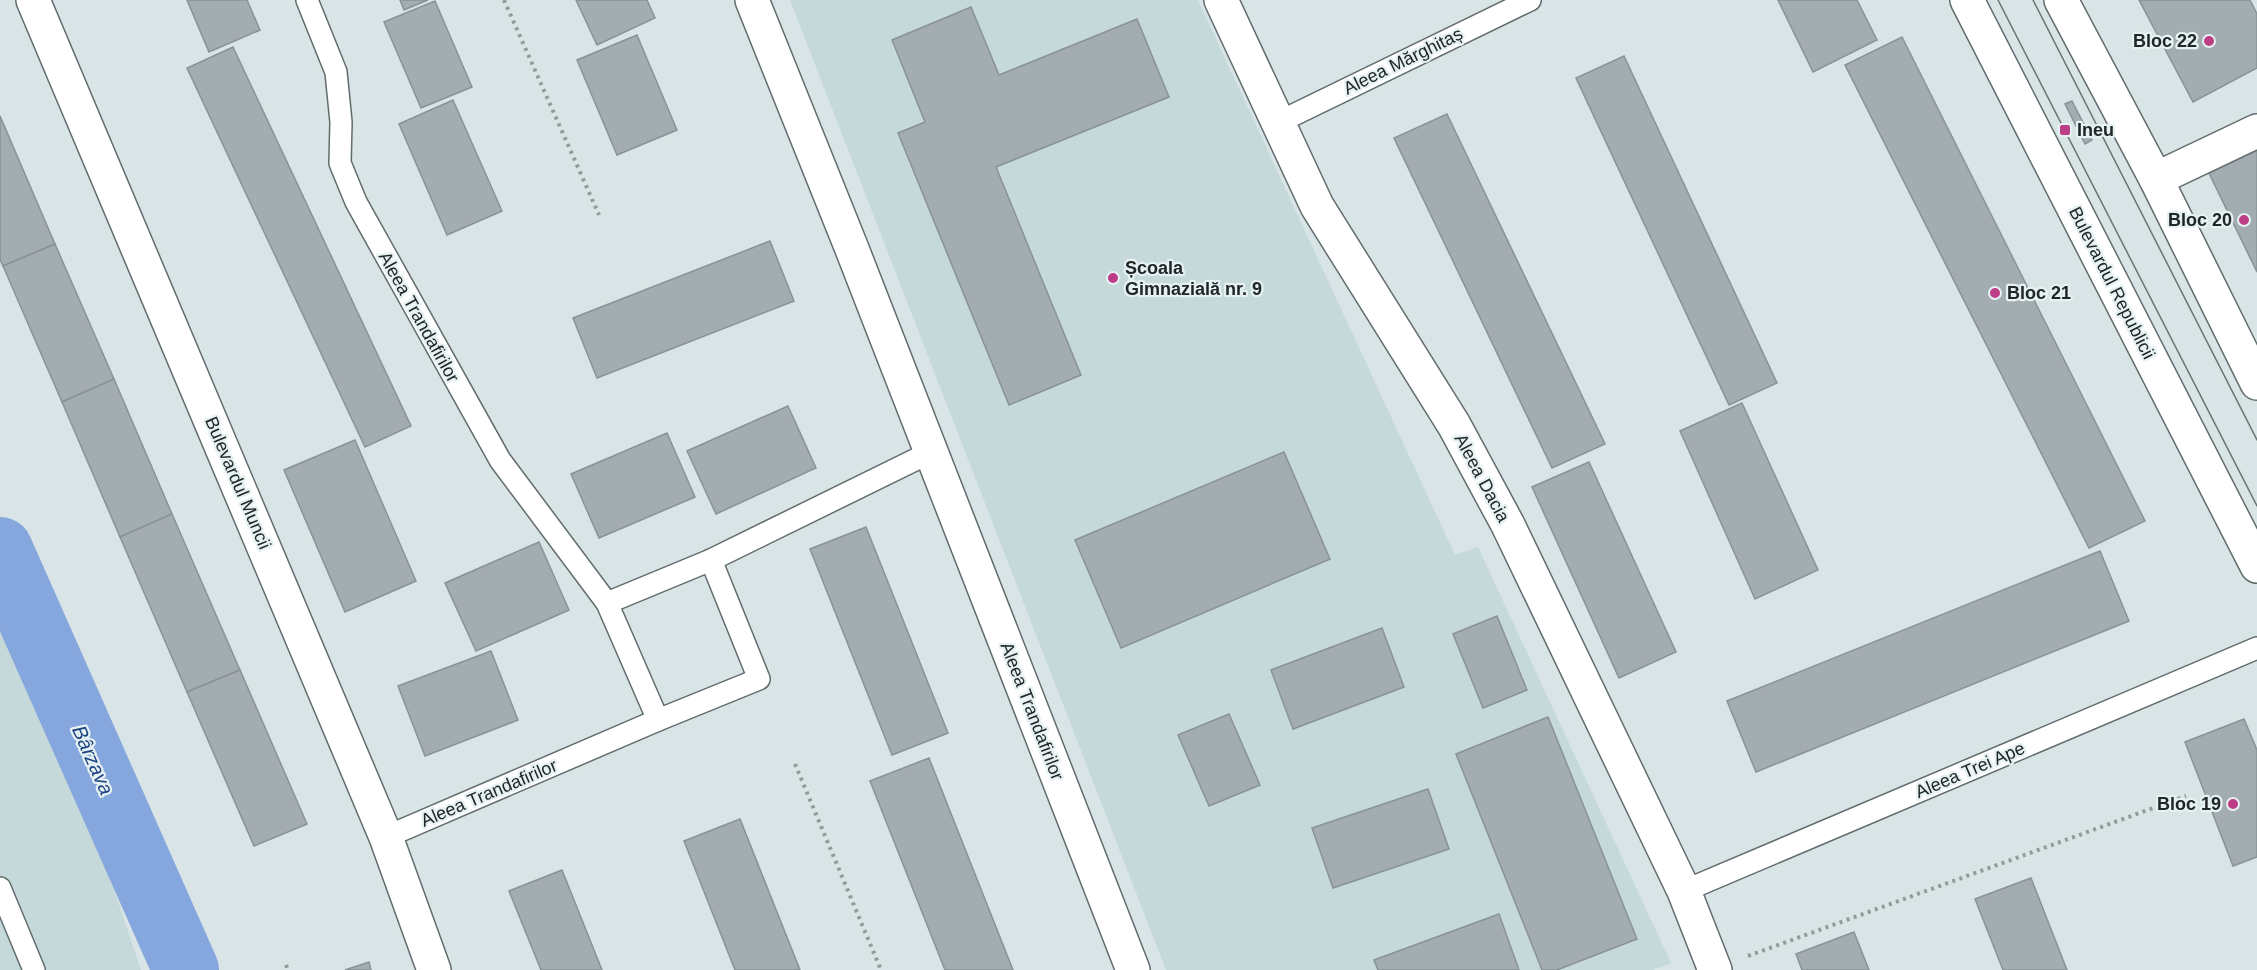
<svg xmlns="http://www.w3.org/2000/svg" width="2257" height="970" font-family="Arial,sans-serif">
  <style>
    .built { fill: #c5d9da }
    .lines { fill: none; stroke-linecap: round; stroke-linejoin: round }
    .river { stroke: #86a7dd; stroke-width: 66 }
    .building { fill: #a3acb1; stroke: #889297; stroke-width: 1.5 }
    .lane-casing { stroke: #616c6d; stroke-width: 24 }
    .street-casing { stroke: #616c6d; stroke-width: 36 }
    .secondary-casing { stroke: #616c6d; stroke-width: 36 }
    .path { stroke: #929b9c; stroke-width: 4; stroke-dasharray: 3 4.5; stroke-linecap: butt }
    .lane { stroke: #fff; stroke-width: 21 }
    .street { stroke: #fff; stroke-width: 33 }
    .secondary { stroke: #fff; stroke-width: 33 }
    .tram { stroke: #6b7373; stroke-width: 1.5 }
    .poi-dot { fill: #bd3d87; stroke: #e5f1f2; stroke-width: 2 }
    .labels { text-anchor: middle; stroke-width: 4.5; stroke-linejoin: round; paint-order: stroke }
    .poi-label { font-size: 18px; font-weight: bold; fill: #212626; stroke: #e5f1f2; text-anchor: end }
    .street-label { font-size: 18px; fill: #212626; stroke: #e5f1f2 }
    .water-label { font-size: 20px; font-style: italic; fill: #1c4282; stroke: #e5f1f2 }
  </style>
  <rect width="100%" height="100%" fill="#d8e4e5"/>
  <!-- built -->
  <g class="built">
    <path d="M790,0H1198L1455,555L1478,547L1671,963L1653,970H1166Z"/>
    <path d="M0,550L141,970H0Z"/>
  </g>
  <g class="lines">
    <!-- river -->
    <path class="river" d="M0,550L186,970"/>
  </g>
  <!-- building -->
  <g class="building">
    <path d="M187,0H247L260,30L209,52Z"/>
    <path d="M400,0H428L404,10Z"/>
    <path d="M576,0H647L655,18L597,45Z"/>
    <path d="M1778,0H1857L1877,40L1813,72Z"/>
    <path d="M2139,0H2250L2257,14V68L2193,102Z"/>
    <path d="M435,1L472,87L421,108L384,22Z"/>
    <path d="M971,7L999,75L1137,19L1169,97L996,167L1081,375L1009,405L898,133L925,122L892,40Z"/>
    <path d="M637,35L677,130L617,155L577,60Z"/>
    <path d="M1902,37L2145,521L2089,548L1845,65Z"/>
    <path d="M233,47L411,426L365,447L187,68Z"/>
    <path d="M1624,56L1777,383L1729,405L1576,78Z"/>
    <path d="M453,100L502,211L447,235L399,124Z"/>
    <path d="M2072,101L2092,140L2085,144L2065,104Z"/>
    <path d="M1447,114L1605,444L1552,468L1394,138Z"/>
    <path d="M0,116L55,244L3,266L0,259Z"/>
    <path d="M2257,145V272L2207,169Z"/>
    <path d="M770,241L794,301L597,378L573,318Z"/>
    <path d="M55,244L114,379L62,402L3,266Z"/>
    <path d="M114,379L172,514L120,537L62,402Z"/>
    <path d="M1742,403L1818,570L1755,599L1680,431Z"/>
    <path d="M788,406L816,468L716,514L687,451Z"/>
    <path d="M667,433L695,497L599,538L571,474Z"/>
    <path d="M355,440L416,581L345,612L284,470Z"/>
    <path d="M1284,452L1330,559L1121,648L1075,540Z"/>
    <path d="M1589,462L1676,652L1619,678L1532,487Z"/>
    <path d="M172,514L240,670L187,692L120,537Z"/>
    <path d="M866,527L948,733L892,755L810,549Z"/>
    <path d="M539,542L569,610L476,651L445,583Z"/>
    <path d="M2100,551L2129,621L1756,772L1727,701Z"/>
    <path d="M1497,616L1527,690L1483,708L1453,634Z"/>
    <path d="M1382,628L1404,687L1293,729L1271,670Z"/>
    <path d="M491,651L518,720L425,756L398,686Z"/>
    <path d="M240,670L307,824L254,846L187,692Z"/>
    <path d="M1229,714L1260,785L1209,806L1178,735Z"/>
    <path d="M1548,717L1637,939L1557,970H1542L1456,754Z"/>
    <path d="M2244,719L2257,750V857L2233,866L2185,742Z"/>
    <path d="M929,758L1013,970H945L870,781Z"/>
    <path d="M1428,789L1449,849L1333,888L1312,828Z"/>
    <path d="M740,819L800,970H735L684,841Z"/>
    <path d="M562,870L602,970H541L509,891Z"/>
    <path d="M2031,878L2067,970H2003L1975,899Z"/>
    <path d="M1499,914L1519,970H1378L1374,960Z"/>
    <path d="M1854,932L1869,970H1802L1796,954Z"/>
    <path d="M369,962L371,970H345Z"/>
  </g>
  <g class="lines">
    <defs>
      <g id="lane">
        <path d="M307,0L336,72L341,122L340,163L356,202L500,460L607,603L658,720"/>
        <path d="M1277,123L1530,0"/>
        <path d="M607,603L711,560L931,452"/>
        <path d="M386,837L658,720L759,679L711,560"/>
        <path d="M0,888L34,970"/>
        <path d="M1684,891L2257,648"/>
      </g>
      <g id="street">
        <path d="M752,0L852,249L1133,970"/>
        <path d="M1221,0L1317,206L1454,425L1508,525L1684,891L1715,970"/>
        <path d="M2156,179L2257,131"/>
      </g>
      <g id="secondary">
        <path d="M33,0L386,837L434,970"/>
        <path d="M1967,0L2257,566"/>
        <path d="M2061,0L2156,179L2257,383"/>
      </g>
    </defs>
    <!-- lane casing -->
    <use href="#lane" class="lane-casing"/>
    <!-- street casing -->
    <use href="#street" class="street-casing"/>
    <!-- secondary casing -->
    <use href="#secondary" class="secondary-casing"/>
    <!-- path -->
    <g class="path">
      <path d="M504,0L599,215"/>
      <path d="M795,764L881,970"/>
      <path d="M1748,956L2186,796"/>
      <path d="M286,965L288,970"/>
    </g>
    <!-- lane -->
    <use href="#lane" class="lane"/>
    <!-- street -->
    <use href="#street" class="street"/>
    <!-- secondary -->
    <use href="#secondary" class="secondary"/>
    <!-- tram -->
    <g class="tram">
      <path d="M1998,0L2257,506"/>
      <path d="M2033,0L2257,440"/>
    </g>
  </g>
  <!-- markers -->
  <g class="poi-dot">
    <circle cx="2209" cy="41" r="6"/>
    <rect x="2059" y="124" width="12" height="12" rx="3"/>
    <circle cx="2244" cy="220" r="6"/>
    <circle cx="1113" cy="278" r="6"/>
    <circle cx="1995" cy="293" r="6"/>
    <circle cx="2233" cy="804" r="6"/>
  </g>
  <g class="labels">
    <!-- poi labels -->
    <g class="poi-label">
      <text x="2197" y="47">Bloc 22</text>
      <text x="2077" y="136" text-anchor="start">Ineu</text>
      <text x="2232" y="226">Bloc 20</text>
      <text x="1125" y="274" text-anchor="start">Școala<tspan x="1125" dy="21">Gimnazială nr. 9</tspan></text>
      <text x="2007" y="299" text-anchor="start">Bloc 21</text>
      <text x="2221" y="810">Bloc 19</text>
    </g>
    <!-- street labels -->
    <g class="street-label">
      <text transform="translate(1403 61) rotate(-26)" y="6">Aleea Mărghitaș</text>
      <text transform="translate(2112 283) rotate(63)" y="6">Bulevardul Republicii</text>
      <text transform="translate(419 317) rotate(61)" y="6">Aleea Trandafirilor</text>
      <text transform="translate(1482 478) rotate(62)" y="6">Aleea Dacia</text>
      <text transform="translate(238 483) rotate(67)" y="6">Bulevardul Muncii</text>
      <text transform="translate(1032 711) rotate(69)" y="6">Aleea Trandafirilor</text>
      <text transform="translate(1970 770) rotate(-23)" y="6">Aleea Trei Ape</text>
      <text transform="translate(489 793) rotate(-23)" y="6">Aleea Trandafirilor</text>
    </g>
    <!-- water labels -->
    <g class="water-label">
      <text transform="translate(93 760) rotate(66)" y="7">Bârzava</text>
    </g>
  </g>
</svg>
